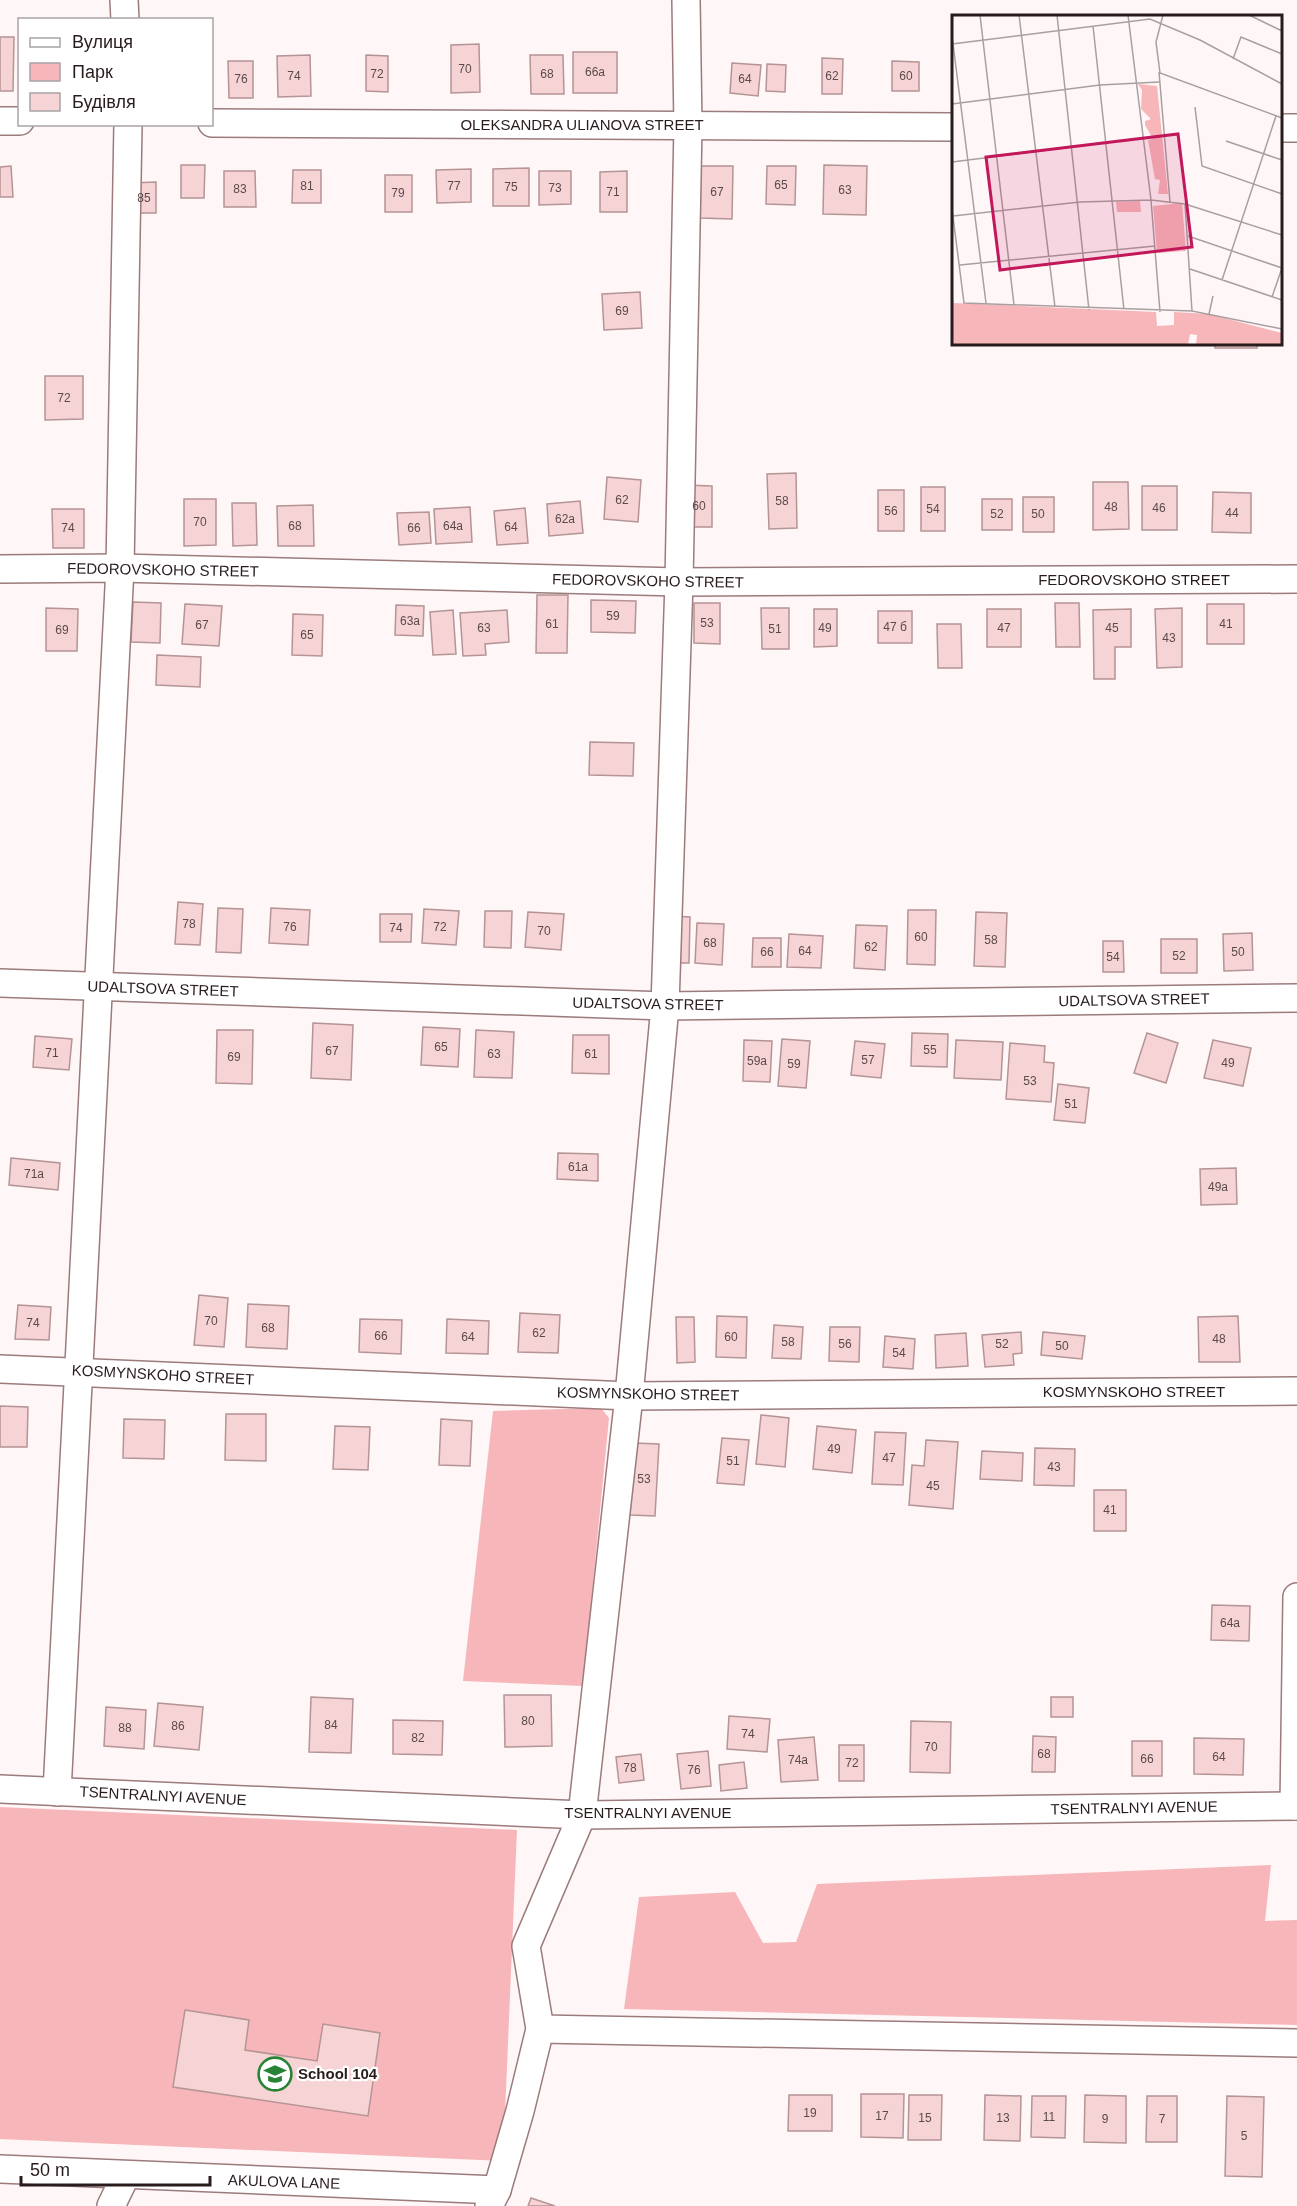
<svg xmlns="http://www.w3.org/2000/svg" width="1297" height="2206" font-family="Arial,sans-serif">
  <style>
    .green { fill: #f7b6ba }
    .building { fill: #f6d3d5; stroke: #b59495; stroke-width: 1.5 }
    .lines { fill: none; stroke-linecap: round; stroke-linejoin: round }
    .minor-casing { stroke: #9b7b7c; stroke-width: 30 }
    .minor { stroke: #fff; stroke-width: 27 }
    .labels { text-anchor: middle; stroke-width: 4.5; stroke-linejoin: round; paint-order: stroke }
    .number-label { font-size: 12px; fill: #5c4a4b }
    .street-label { font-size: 15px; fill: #291c1d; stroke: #fff }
    .poi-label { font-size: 15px; font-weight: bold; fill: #291c1d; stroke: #fff; text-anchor: start }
    .inset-road { fill: none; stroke: #a99fa0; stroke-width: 1.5 }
    .view { fill: #c2185b; fill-opacity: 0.15; stroke: #c2185b; stroke-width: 3 }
    .inset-edge { fill: none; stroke: #291c1d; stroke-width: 3 }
  </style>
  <rect width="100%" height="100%" fill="#fff7f7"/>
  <!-- green -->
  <g class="green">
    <path d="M601,1408L609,1418L583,1686L463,1681L493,1411Z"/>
    <path d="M0,1807L517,1830L503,2161L0,2139Z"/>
    <path d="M1271,1865L1265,1921L1297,1920V2025L624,2009L639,1897L735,1892L763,1943L796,1942L817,1884Z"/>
  </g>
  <!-- building -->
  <g class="building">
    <path d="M0,37H14L13,91H0Z"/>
    <path d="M479,44L480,92L451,93V45Z"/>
    <rect x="573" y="52" width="44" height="41"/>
    <path d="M310,55L311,96L278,97L277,56Z"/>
    <path d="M366,55L388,56V92L366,91Z"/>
    <path d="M530,55H563L564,94H531Z"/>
    <path d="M822,58L843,59L842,94H822Z"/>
    <path d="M228,61H253V98H229Z"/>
    <path d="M892,61L919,62V91H892Z"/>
    <path d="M732,63L761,65L758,96L730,93Z"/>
    <path d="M767,64L786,65L785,92L766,91Z"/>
    <path d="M181,165H205L204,198H181Z"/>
    <path d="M824,165L867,166L866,215L823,214Z"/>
    <path d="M11,166L13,197H0V167Z"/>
    <path d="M701,166H733L732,219L700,218Z"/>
    <path d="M767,166H796L795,205L766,204Z"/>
    <path d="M529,168V206H493V169Z"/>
    <path d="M471,169V202L437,203L436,170Z"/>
    <path d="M293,170H321V203H292Z"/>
    <path d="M224,171H255L256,207H224Z"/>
    <path d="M539,171H571V204L539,205Z"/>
    <path d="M627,171V212H600V172Z"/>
    <rect x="385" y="175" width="27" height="37"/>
    <path d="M156,182V213H131V183Z"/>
    <path d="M640,292L642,328L604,330L602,294Z"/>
    <rect x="1215" y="344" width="42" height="4"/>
    <path d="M45,376H83V419L45,420Z"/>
    <path d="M796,473L797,528L769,529L767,474Z"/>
    <path d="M607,477L641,480L638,522L604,519Z"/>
    <path d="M1093,482H1128L1129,529L1093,530Z"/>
    <path d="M686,485L712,486V527H686Z"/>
    <rect x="1142" y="486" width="35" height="44"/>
    <rect x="921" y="487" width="24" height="44"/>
    <rect x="878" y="490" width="26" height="41"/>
    <path d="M1213,492L1251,493V533L1212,532Z"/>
    <rect x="1023" y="497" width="31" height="35"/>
    <path d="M184,499H216V545L184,546Z"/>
    <rect x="982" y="499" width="30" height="31"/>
    <path d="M580,501L583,533L549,536L547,504Z"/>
    <path d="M232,503H256L257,545L233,546Z"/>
    <path d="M313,505L314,546H278L277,506Z"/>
    <path d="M470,507L472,542L436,544L434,509Z"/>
    <path d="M525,508L528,543L497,545L494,511Z"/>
    <path d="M52,509H84V548H53Z"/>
    <path d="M429,512L431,543L399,545L397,513Z"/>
    <path d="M537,595H568L567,653H536Z"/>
    <path d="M591,600L636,601L635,633L591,632Z"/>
    <path d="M133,602L161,603L160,643L131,642Z"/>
    <path d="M694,603H720V644L694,643Z"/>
    <path d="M1055,603H1079L1080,647H1056Z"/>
    <path d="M185,604L222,606L219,646L182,644Z"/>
    <rect x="1207" y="604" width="37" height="40"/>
    <path d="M396,605L424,606L423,636L395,635Z"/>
    <path d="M46,608L78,609L77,651H46Z"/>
    <path d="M761,608H789V649H762Z"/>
    <path d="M1182,608V667L1157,668L1155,609Z"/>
    <path d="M814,609H837V646L814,647Z"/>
    <rect x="987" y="609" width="34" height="38"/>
    <path d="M1131,609V647H1115V679H1094L1093,610Z"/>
    <path d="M453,610L456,654L433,655L430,612Z"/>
    <path d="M507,610L509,642L485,644L486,655L463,656L460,613Z"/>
    <rect x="878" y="611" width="34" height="32"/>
    <path d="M293,614L323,615L322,656L292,655Z"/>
    <path d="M937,624H961L962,668H938Z"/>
    <path d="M157,655L201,657L200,687L156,685Z"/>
    <path d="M590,742L634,743L633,776L589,775Z"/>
    <path d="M178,902L203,904L200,945L175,944Z"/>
    <path d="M218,908L243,909L241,953L216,952Z"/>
    <path d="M271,908L310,910L308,945L269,943Z"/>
    <path d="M424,909L459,911L456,945L422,943Z"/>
    <path d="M908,910H936L935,965L907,964Z"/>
    <path d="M485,911H512L511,948L484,947Z"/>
    <path d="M528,912L564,914L561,950L525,947Z"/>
    <path d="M976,912L1007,913L1005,967L974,966Z"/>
    <path d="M380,914H412L411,942H380Z"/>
    <path d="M672,916L690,917L689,963H670Z"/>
    <path d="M697,923L724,924L722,965L695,963Z"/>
    <path d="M856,925L887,926L885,970L854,968Z"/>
    <path d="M1252,933L1253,970L1224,971L1223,934Z"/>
    <path d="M789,934L823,936L821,968L787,967Z"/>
    <path d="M753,938H781V967H752Z"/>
    <rect x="1161" y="939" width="36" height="34"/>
    <path d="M1103,941H1123L1124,972H1103Z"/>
    <path d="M313,1023L353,1025L351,1080L311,1078Z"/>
    <path d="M423,1027L460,1029L458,1067L421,1065Z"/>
    <path d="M217,1030H253L252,1084L216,1083Z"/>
    <path d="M476,1030L514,1032L512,1078L474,1077Z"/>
    <path d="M912,1033L948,1034L947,1067L911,1066Z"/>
    <path d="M1147,1033L1178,1043L1166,1083L1134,1073Z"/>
    <path d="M573,1035H609V1074L572,1073Z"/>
    <path d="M35,1036L72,1039L69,1070L33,1067Z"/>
    <path d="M782,1039L810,1041L806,1088L778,1086Z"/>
    <path d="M744,1040L772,1041L770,1082L743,1081Z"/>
    <path d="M956,1040L1003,1042L1001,1080L954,1078Z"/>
    <path d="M1213,1040L1251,1048L1243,1086L1204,1078Z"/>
    <path d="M855,1041L885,1044L881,1078L851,1075Z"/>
    <path d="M1010,1043L1045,1046L1044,1062L1054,1063L1051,1102L1006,1099Z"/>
    <path d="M1058,1084L1089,1088L1085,1123L1054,1120Z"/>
    <path d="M558,1153L598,1154V1181L557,1179Z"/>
    <path d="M11,1158L60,1163L58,1190L9,1185Z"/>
    <path d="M1236,1168L1237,1204L1201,1205L1200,1169Z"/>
    <path d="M199,1295L228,1298L224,1347L194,1345Z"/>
    <path d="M248,1304L289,1306L287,1349L246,1347Z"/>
    <path d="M18,1305L51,1307L49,1340L15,1339Z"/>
    <path d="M520,1313L560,1315L558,1353L518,1352Z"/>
    <path d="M717,1316L747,1317L746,1358L716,1357Z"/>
    <path d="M1238,1316L1240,1362H1199L1198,1317Z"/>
    <path d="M676,1317H694L695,1362L677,1363Z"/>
    <path d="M360,1319L402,1320L401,1354L359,1352Z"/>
    <path d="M447,1319L489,1321L488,1354L446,1353Z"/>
    <path d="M774,1325L803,1327L801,1359L772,1358Z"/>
    <path d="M830,1327H860L859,1362L829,1361Z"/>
    <path d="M1021,1332L1022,1353L1013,1354L1014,1365L985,1367L982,1335Z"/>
    <path d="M1043,1332L1085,1336L1082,1359L1041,1355Z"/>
    <path d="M966,1333L968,1366L936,1368L935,1335Z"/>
    <path d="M885,1336L915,1339L913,1369L883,1367Z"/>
    <path d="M0,1406L28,1407L27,1447H0Z"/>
    <path d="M226,1414H266V1461L225,1460Z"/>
    <path d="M761,1415L789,1418L785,1467L756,1464Z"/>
    <path d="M124,1419L165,1420L164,1459L123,1458Z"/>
    <path d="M441,1419L472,1421L470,1466L439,1465Z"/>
    <path d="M335,1426L370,1427L368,1470L333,1469Z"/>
    <path d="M817,1426L856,1430L852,1473L813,1469Z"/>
    <path d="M875,1432L906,1433L903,1485L872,1484Z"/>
    <path d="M722,1438L749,1440L744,1485L717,1483Z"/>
    <path d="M926,1440L958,1442L953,1509L909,1505L912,1465L924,1466Z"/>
    <path d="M634,1443L659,1444L655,1516L630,1515Z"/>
    <path d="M1035,1448L1075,1449L1074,1486L1034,1485Z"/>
    <path d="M982,1451L1023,1453L1022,1481L980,1479Z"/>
    <rect x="1094" y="1490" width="32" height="41"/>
    <path d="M1212,1605L1250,1606L1249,1641L1211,1640Z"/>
    <path d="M504,1695H551L552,1746L505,1747Z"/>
    <path d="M311,1697L353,1699L351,1753L309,1752Z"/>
    <rect x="1051" y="1697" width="22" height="20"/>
    <path d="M158,1703L203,1707L199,1750L154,1746Z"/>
    <path d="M106,1707L146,1710L144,1749L104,1746Z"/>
    <path d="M729,1716L770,1719L767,1752L727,1749Z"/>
    <path d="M393,1720L443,1721L442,1755L393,1754Z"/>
    <path d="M911,1721L951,1722L950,1773L910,1772Z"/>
    <path d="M1033,1736L1056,1737L1055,1772H1032Z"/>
    <path d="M814,1737L818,1780L781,1782L778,1740Z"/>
    <path d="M1194,1738L1244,1739L1243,1775L1194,1774Z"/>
    <rect x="1132" y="1741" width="30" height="35"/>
    <rect x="839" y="1745" width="25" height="36"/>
    <path d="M708,1751L711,1786L681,1789L677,1754Z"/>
    <path d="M641,1754L644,1780L619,1783L616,1757Z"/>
    <path d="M744,1762L747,1788L721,1791L719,1765Z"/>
    <path d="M185,2010L249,2020L245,2050L317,2061L323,2024L380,2033L368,2116L173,2087Z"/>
    <path d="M861,2094H904L903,2138L861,2137Z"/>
    <path d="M789,2095H832V2131H788Z"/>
    <path d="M909,2095H942L941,2140H908Z"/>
    <path d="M985,2095L1021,2096L1020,2141L984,2140Z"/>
    <path d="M1085,2095L1126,2096V2143L1084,2142Z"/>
    <path d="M1032,2096H1066L1065,2138L1031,2137Z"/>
    <path d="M1147,2096H1177V2142H1146Z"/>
    <path d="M1227,2096L1264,2097L1262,2177L1225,2176Z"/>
    <path d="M531,2198L555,2206H528Z"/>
  </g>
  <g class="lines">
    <defs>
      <g id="minor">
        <path d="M124,0L125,20"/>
        <path d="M0,121H20"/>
        <path d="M212,123L954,127"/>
        <path d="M1280,128H1297"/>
        <path d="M0,569L120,568L679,582L1297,579"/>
        <path d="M0,983L665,1006L1297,998"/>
        <path d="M0,1369L629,1396L1297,1391"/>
        <path d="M0,1789L582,1815L1297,1806"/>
        <path d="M57,1792L120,568L128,124"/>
        <path d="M1294,1806L1297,1597"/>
        <path d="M540,2029L1297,2043"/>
        <path d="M0,2169L497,2190"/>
        <path d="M111,2206L126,2175"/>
        <path d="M489,2206L497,2190L520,2111L540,2029L526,1946L582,1815L629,1396L665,1006L679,582L688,126L686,0"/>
      </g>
    </defs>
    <!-- minor casing -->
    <use href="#minor" class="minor-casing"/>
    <!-- minor -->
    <use href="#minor" class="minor"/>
  </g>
  <!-- icons -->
  <defs>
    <symbol id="school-ring" viewBox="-11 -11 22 22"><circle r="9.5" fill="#fff" stroke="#288434" stroke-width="1.5"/><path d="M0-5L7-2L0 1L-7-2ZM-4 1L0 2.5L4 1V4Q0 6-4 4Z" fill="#288434"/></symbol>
  </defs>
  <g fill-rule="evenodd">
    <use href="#school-ring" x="256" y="2055" width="38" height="38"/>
  </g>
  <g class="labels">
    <!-- number labels -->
    <g class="number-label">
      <text x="465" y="73">70</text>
      <text x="595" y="76">66а</text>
      <text x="377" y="78">72</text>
      <text x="547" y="78">68</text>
      <text x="294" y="80">74</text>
      <text x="832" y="80">62</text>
      <text x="906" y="80">60</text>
      <text x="241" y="83">76</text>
      <text x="745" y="83">64</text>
      <text x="781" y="189">65</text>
      <text x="307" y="190">81</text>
      <text x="454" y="190">77</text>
      <text x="511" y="191">75</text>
      <text x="555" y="192">73</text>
      <text x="240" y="193">83</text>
      <text x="845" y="194">63</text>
      <text x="613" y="196">71</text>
      <text x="717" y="196">67</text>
      <text x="398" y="197">79</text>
      <text x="144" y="202">85</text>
      <text x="622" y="315">69</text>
      <text x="64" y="402">72</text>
      <text x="622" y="504">62</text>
      <text x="782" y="505">58</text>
      <text x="699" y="510">60</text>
      <text x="1111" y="511">48</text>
      <text x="1159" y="512">46</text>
      <text x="933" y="513">54</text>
      <text x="891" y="515">56</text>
      <text x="1232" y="517">44</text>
      <text x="997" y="518">52</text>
      <text x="1038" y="518">50</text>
      <text x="565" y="523">62а</text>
      <text x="200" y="526">70</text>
      <text x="295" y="530">68</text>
      <text x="453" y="530">64а</text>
      <text x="511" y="531">64</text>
      <text x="68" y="532">74</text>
      <text x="414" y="532">66</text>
      <text x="613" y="620">59</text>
      <text x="410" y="625">63а</text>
      <text x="707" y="627">53</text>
      <text x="552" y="628">61</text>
      <text x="1226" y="628">41</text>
      <text x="202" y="629">67</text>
      <text x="895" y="631">47 б</text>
      <text x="484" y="632">63</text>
      <text x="825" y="632">49</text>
      <text x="1004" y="632">47</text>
      <text x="1112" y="632">45</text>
      <text x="775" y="633">51</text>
      <text x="62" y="634">69</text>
      <text x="307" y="639">65</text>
      <text x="1169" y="642">43</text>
      <text x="189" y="928">78</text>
      <text x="290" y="931">76</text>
      <text x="440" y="931">72</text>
      <text x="396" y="932">74</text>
      <text x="544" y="935">70</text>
      <text x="921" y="941">60</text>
      <text x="991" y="944">58</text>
      <text x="710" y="947">68</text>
      <text x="871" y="951">62</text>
      <text x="805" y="955">64</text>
      <text x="767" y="956">66</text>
      <text x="1238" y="956">50</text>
      <text x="1179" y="960">52</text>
      <text x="1113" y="961">54</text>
      <text x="441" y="1051">65</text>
      <text x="930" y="1054">55</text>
      <text x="332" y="1055">67</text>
      <text x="52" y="1057">71</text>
      <text x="494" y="1058">63</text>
      <text x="591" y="1058">61</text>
      <text x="234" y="1061">69</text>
      <text x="868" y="1064">57</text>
      <text x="757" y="1065">59а</text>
      <text x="1228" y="1067">49</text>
      <text x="794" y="1068">59</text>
      <text x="1030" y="1085">53</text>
      <text x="1071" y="1108">51</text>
      <text x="578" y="1171">61а</text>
      <text x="34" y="1178">71а</text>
      <text x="1218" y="1191">49а</text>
      <text x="211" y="1325">70</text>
      <text x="33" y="1327">74</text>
      <text x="268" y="1332">68</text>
      <text x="539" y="1337">62</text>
      <text x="381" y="1340">66</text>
      <text x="468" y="1341">64</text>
      <text x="731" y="1341">60</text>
      <text x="1219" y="1343">48</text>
      <text x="788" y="1346">58</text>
      <text x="845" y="1348">56</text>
      <text x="1002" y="1348">52</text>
      <text x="1062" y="1350">50</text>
      <text x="899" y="1357">54</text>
      <text x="834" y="1453">49</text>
      <text x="889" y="1462">47</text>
      <text x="733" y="1465">51</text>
      <text x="1054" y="1471">43</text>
      <text x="644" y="1483">53</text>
      <text x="933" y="1490">45</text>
      <text x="1110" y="1514">41</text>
      <text x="1230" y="1627">64а</text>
      <text x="528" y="1725">80</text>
      <text x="331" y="1729">84</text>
      <text x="178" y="1730">86</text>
      <text x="125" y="1732">88</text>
      <text x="748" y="1738">74</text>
      <text x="418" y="1742">82</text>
      <text x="931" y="1751">70</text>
      <text x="1044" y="1758">68</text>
      <text x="1219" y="1761">64</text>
      <text x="1147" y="1763">66</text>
      <text x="798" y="1764">74а</text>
      <text x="852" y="1767">72</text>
      <text x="630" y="1772">78</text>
      <text x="694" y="1774">76</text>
      <text x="810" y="2117">19</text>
      <text x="882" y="2120">17</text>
      <text x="1049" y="2121">11</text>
      <text x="925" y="2122">15</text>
      <text x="1003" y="2122">13</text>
      <text x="1105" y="2123">9</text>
      <text x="1162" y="2123">7</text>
      <text x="1244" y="2140">5</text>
    </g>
    <!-- street labels -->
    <g class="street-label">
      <text x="582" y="130">OLEKSANDRA ULIANOVA STREET</text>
      <text transform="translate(163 570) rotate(1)" y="5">FEDOROVSKOHO STREET</text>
      <text x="1134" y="585">FEDOROVSKOHO STREET</text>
      <text transform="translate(648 581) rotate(1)" y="5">FEDOROVSKOHO STREET</text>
      <text transform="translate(163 989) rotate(2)" y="5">UDALTSOVA STREET</text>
      <text transform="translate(1134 1000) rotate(-1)" y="5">UDALTSOVA STREET</text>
      <text transform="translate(648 1004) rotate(1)" y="5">UDALTSOVA STREET</text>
      <text transform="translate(163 1375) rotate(3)" y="5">KOSMYNSKOHO STREET</text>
      <text x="1134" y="1397">KOSMYNSKOHO STREET</text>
      <text transform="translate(648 1394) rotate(1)" y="5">KOSMYNSKOHO STREET</text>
      <text transform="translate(163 1796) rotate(3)" y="5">TSENTRALNYI AVENUE</text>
      <text transform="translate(1134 1808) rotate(-1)" y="5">TSENTRALNYI AVENUE</text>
      <text x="648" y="1818">TSENTRALNYI AVENUE</text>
      <text transform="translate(284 2182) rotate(2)" y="5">AKULOVA LANE</text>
    </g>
    <!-- poi labels -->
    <g class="poi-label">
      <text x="298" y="2079">School 104</text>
    </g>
  </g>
  <!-- overview -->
  <g transform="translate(952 15)">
    <rect width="330" height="330" fill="#fff7f7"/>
    <path d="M186,69L205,71L216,179H206L208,165L203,164L196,125L201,124L193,110V106L199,104L189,94L190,75ZM188,186L189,197H165L164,187ZM230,188L234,236L205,238L201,191ZM0,278L2,288L204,297L205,311L222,310V297L257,299L330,318V330H244L245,320L238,319L236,330H0Z" fill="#f7b6ba"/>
    <path class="inset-road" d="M28,0L62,290M67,0L103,292M105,0L137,295M176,0L199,185L208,297M211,0L204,27L208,58L330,103M297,0L330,16M141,11L172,295M0,21L34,288M0,29L198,4L248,25L330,69M281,44L289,22L330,39M207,57L218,187M0,89L148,70L207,67M243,92L250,151L330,179M274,126L330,145M0,147L191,123M233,189L240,296M0,194L12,288L240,296L330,314M1,201L128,187L199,185L233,189L330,220M236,221L330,253L320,282M8,250L203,231M238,254L330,285M270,265L324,101M257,299L261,281"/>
    <path class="view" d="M226,119L240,232L48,255L34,142Z"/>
    <rect width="330" height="330" class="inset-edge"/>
  </g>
  <!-- legend -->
  <rect x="18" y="18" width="195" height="108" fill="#ffffff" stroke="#a9a4a5" stroke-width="1.5"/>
  <rect x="30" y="38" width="30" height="9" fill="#ffffff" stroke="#a9a4a5" stroke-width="1.5"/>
  <text x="72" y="48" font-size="18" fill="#291c1d">Вулиця</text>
  <rect x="30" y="63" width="30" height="18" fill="#f7b6ba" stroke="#a9a4a5" stroke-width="1.5"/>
  <text x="72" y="78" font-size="18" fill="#291c1d">Парк</text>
  <rect x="30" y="93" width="30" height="18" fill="#f6d3d5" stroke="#a9a4a5" stroke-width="1.5"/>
  <text x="72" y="108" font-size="18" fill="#291c1d">Будівля</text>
  <!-- scale -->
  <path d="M21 2176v9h189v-9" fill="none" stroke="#291c1d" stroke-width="3"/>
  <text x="30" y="2176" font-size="18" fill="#291c1d" stroke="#ffffff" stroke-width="4.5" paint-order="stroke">50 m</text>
</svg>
